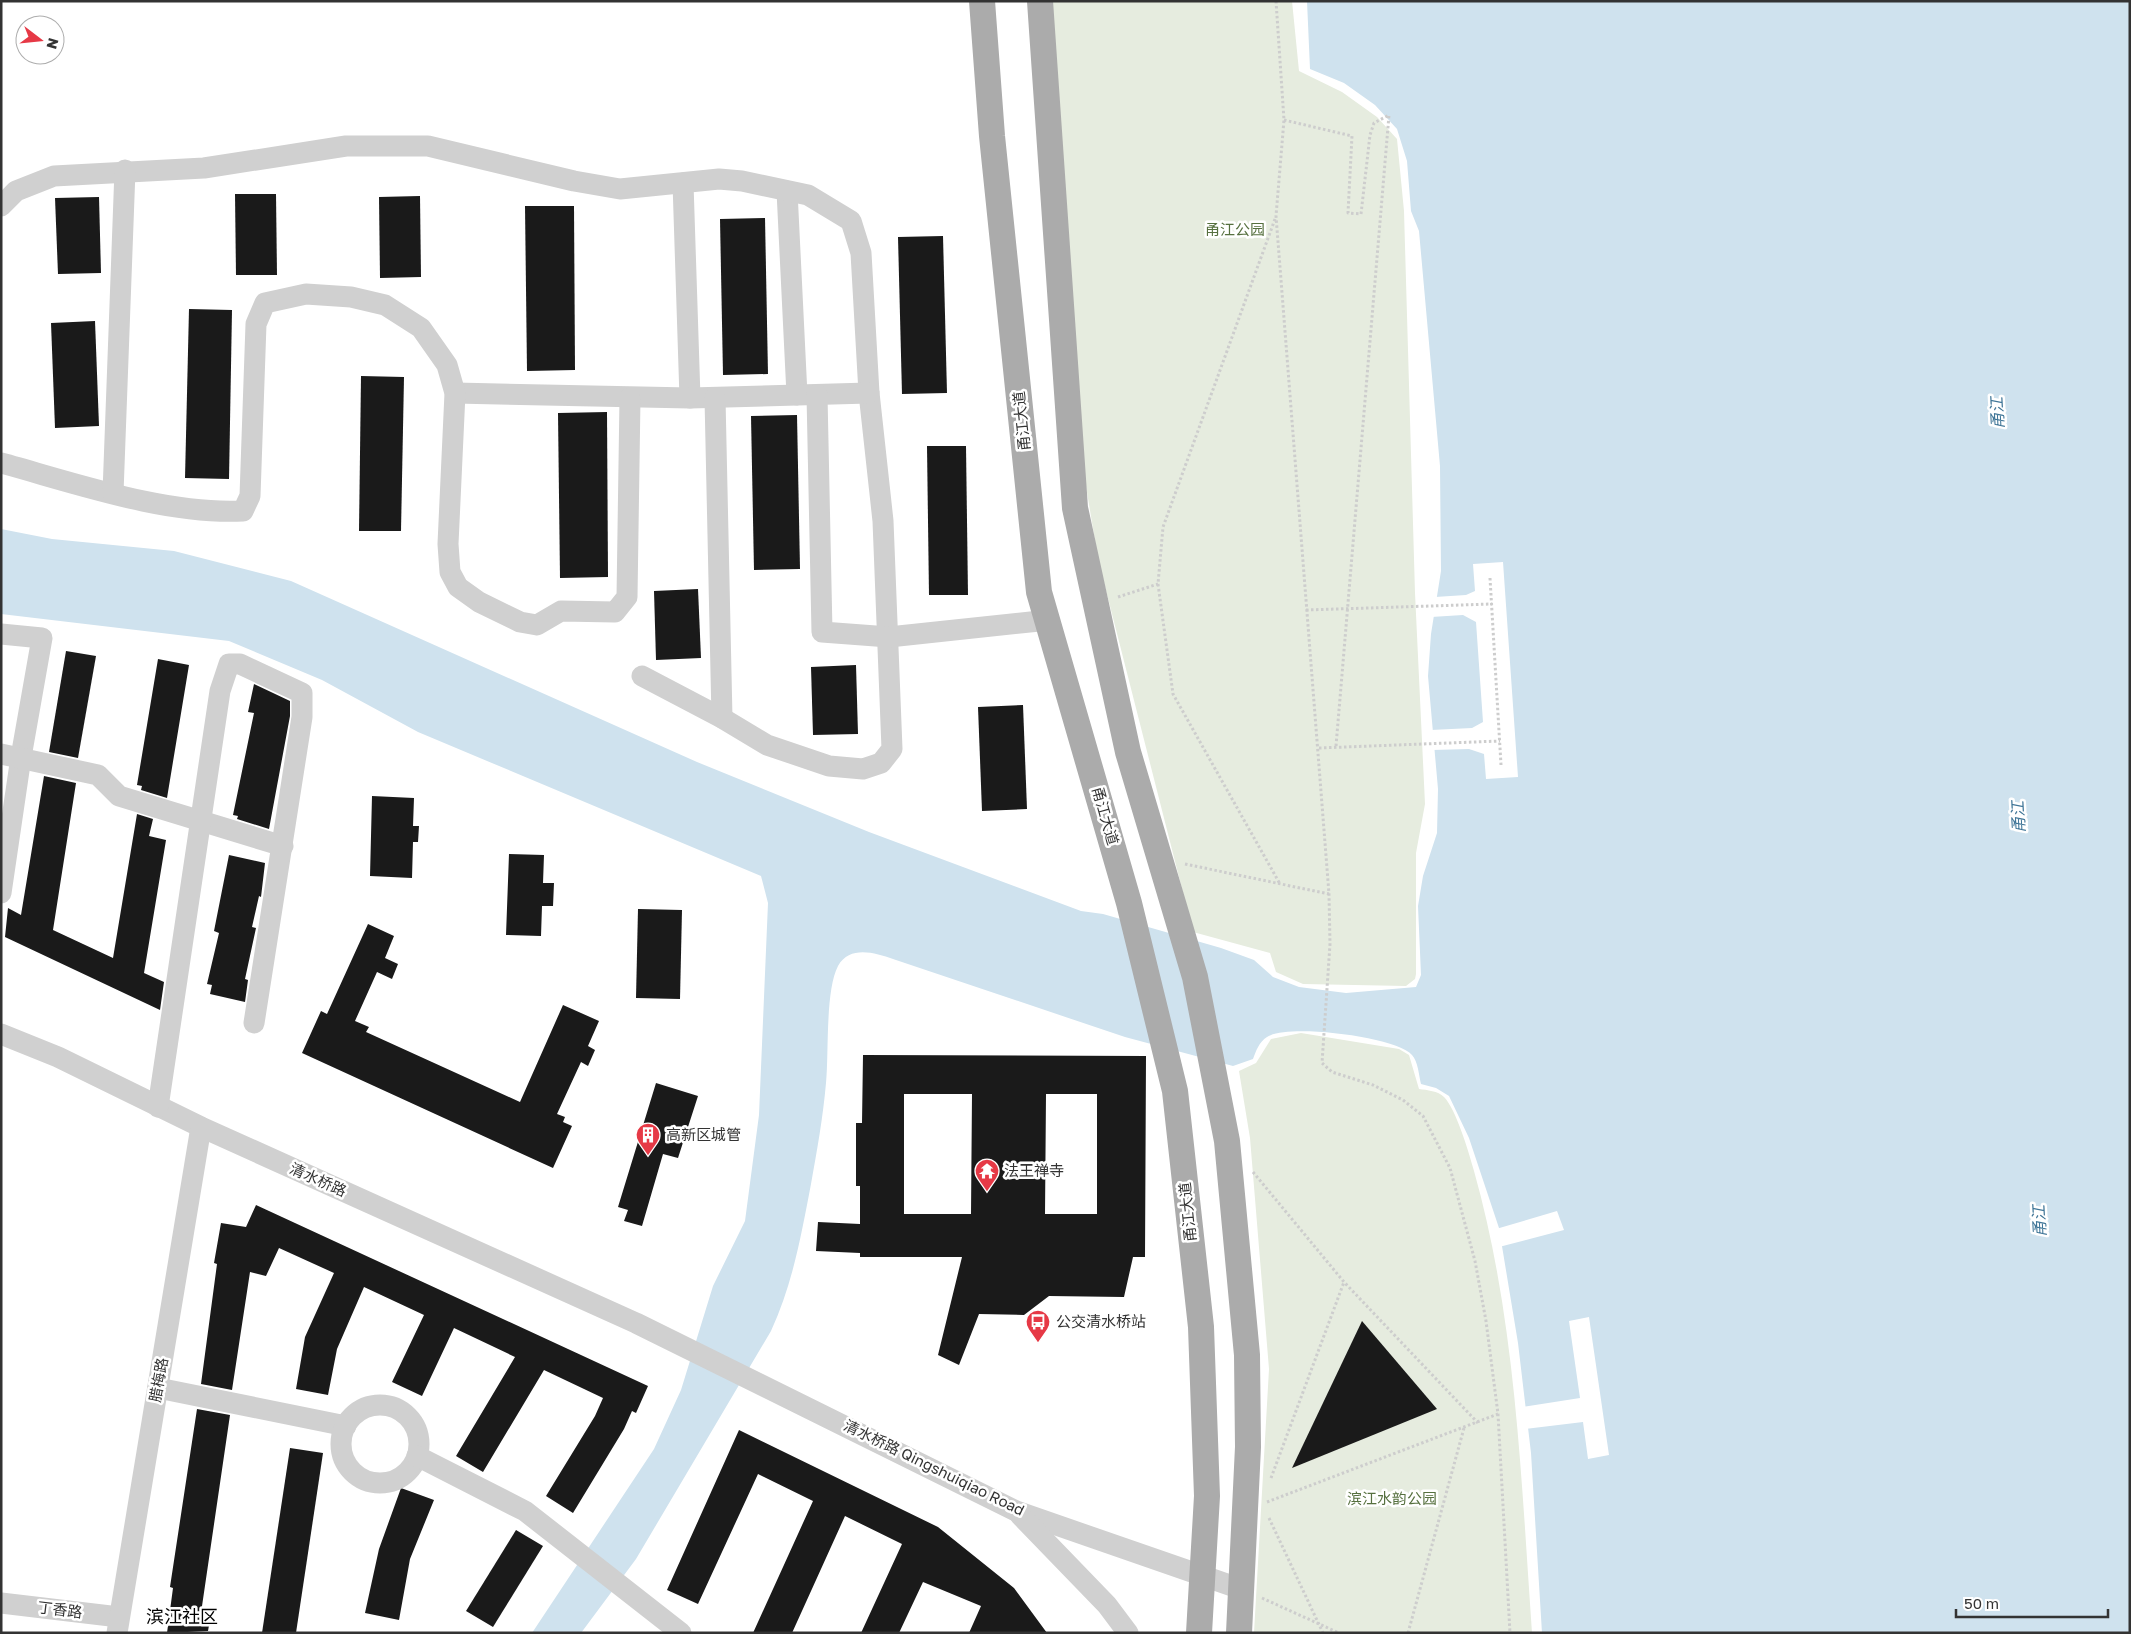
<svg xmlns="http://www.w3.org/2000/svg" width="2131" height="1634" font-family="'Golos Text','Noto Sans SC',sans-serif">
  <style>
    .green { fill: #e6ecdf }
    .water { fill: #cfe2ee }
    .pier { fill: #fff }
    .building { fill: #1a1a1a; fill-rule: evenodd }
    .lines { fill: none; stroke-linecap: round; stroke-linejoin: round }
    .path { stroke: #cdcdcd; stroke-width: 3; stroke-dasharray: 2.5 2.5; stroke-linecap: butt }
    .minor { stroke: #d0d0d0; stroke-width: 21 }
    .major { stroke: #ababab; stroke-width: 26 }
    .labels { text-anchor: middle; stroke-width: 5; stroke-linejoin: round; paint-order: stroke }
    .park-label { font-size: 15px; fill: #56703f; stroke: #fff }
    .street-label { font-size: 15px; fill: #333; stroke: #fff }
    .poi-label { font-size: 15px; fill: #333; stroke: #fff; text-anchor: start }
    .water-label { font-size: 16px; font-style: italic; fill: #3f7597; stroke: #fff }
    .quarter-label { font-size: 18px; fill: #000; stroke: #fff }
  </style>
  <rect width="100%" height="100%" fill="#fff"/>
  <!-- green -->
  <g class="green">
    <path d="M1049,1H1292L1299,71L1342,92L1377,117L1397,139L1404,211L1415,593L1425,804L1416,853V974L1415,979L1406,986L1303,984L1276,972L1270,953L1193,932L1098,559L1084,474Z"/>
    <path d="M1301,1033L1399,1049L1409,1055L1419,1089C1427,1090 1438,1091 1444,1097C1456,1109 1469,1153 1474,1171C1516,1320 1521,1478 1532,1633H1254L1269,1369L1250,1138L1239,1071L1256,1063L1271,1039Z"/>
  </g>
  <!-- water -->
  <path class="water" d="M1307,1H2130V1633H1542L1531,1453L1518,1343L1499,1228L1469,1138L1449,1096L1436,1088L1421,1084C1419,1076 1418,1061 1412,1055C1397,1037 1288,1023 1267,1037C1259,1042 1256,1051 1253,1059L1233,1066L1125,1037L893,959C875,953 850,945 838,966C825,991 829,1054 826,1083C823,1117 817,1151 811,1184C801,1236 793,1283 771,1331L636,1559L581,1633H532L654,1449L681,1390L713,1286L745,1221L759,1115L768,903L761,876L418,732L322,680L229,641L1,614V529L52,539L174,551L291,581L697,762L869,832L1081,911L1103,914L1221,948L1254,960L1273,977L1299,987L1346,993L1416,987L1421,975L1418,906L1423,876L1437,833L1438,789L1428,676L1431,634L1441,571L1440,466L1419,231L1411,211L1407,161L1397,129L1375,105L1344,83L1310,69Z"/>
  <!-- pier -->
  <g class="pier">
    <path d="M1503,562L1518,777L1486,779L1484,754L1469,749L1432,750L1431,730L1472,728L1483,722L1476,622L1463,615L1431,617L1435,597L1466,595L1475,591L1473,564Z"/>
    <path d="M1557,1211L1564,1230L1499,1247L1496,1229Z"/>
    <path d="M1589,1317L1609,1455L1588,1459L1583,1422L1525,1429L1523,1407L1580,1398L1569,1321Z"/>
  </g>
  <!-- building -->
  <g class="building">
    <path d="M235,194H276L277,275H236Z"/>
    <path d="M420,196L421,277L380,278L379,197Z"/>
    <path d="M99,197L101,273L58,274L55,198Z"/>
    <path d="M525,206H574L575,370L527,371Z"/>
    <path d="M765,218L768,374L723,375L720,219Z"/>
    <path d="M943,236L947,393L902,394L898,237Z"/>
    <path d="M189,309L232,310L229,479L185,478Z"/>
    <path d="M95,321L99,426L55,428L51,323Z"/>
    <path d="M361,376L404,377L401,531H359Z"/>
    <path d="M607,412L608,577L560,578L558,413Z"/>
    <path d="M797,415L800,569L754,570L751,416Z"/>
    <path d="M927,446H966L968,595H929Z"/>
    <path d="M698,589L701,658L656,660L654,591Z"/>
    <path d="M66,651L96,656L78,758L49,752Z"/>
    <path d="M158,659L189,665L167,798L141,790L142,786L137,785Z"/>
    <path d="M856,665L858,734L813,735L811,667Z"/>
    <path d="M254,684L290,701V716L269,829L237,819L238,816L233,815L254,713L248,712Z"/>
    <path d="M1023,705L1027,809L982,811L978,707Z"/>
    <path d="M44,776L76,783L53,930L113,958L137,814L153,819L149,836L166,840L144,973L164,982L160,1010L5,937L8,908L21,915Z"/>
    <path d="M372,796L414,798L413,826H419L418,842H413L412,878L370,876Z"/>
    <path d="M509,854L544,855L543,883H554L553,906H542L541,936L506,935Z"/>
    <path d="M229,855L265,863L261,897L259,896L252,927L256,928L245,979L248,980L245,1002L210,994L212,985L207,984L219,933L214,931Z"/>
    <path d="M638,909L682,910L680,999L636,998Z"/>
    <path d="M368,924L394,936L385,958L398,964L392,979L377,972L355,1021L369,1027L366,1032L520,1102L563,1005L599,1021L588,1046L595,1050L588,1066L581,1062L557,1114L565,1117L563,1122L572,1126L553,1168L302,1053L321,1011L327,1014Z"/>
    <path d="M863,1055L1146,1056L1145,1257H1133L1124,1297L1049,1296L1024,1315L979,1314L959,1365L938,1355L962,1257H860V1253L816,1251L818,1222L860,1224V1186H856V1123H862ZM904,1094H972L971,1214H904ZM1046,1094H1097V1214H1045Z"/>
    <path d="M656,1083L698,1096L678,1158L663,1154L642,1226L624,1221L628,1210L618,1207Z"/>
    <path d="M256,1205L648,1386L636,1413L632,1411L624,1429L573,1513L546,1496L595,1416L603,1398L544,1370L483,1472L456,1456L515,1357L454,1328L422,1396L392,1382L424,1315L364,1287L337,1349L328,1395L296,1389L305,1337L334,1273L279,1248L266,1276L250,1272L232,1390L201,1384L217,1264L214,1263L221,1223L246,1227Z"/>
    <path d="M1362,1321L1437,1409L1292,1468Z"/>
    <path d="M197,1409L230,1415L201,1613L211,1614L208,1631L167,1633L173,1588L170,1587Z"/>
    <path d="M739,1430L938,1527L1014,1588L1047,1633H969L981,1606L923,1582L899,1633H861L902,1544L845,1516L792,1633H753L813,1501L758,1474L698,1604L667,1590Z"/>
    <path d="M290,1448L323,1453L296,1633H262Z"/>
    <path d="M401,1488L434,1500L410,1559L399,1620L365,1613L379,1549Z"/>
    <path d="M516,1530L543,1546L493,1627L466,1611Z"/>
  </g>
  <g class="lines">
    <!-- path -->
    <g class="path">
      <path d="M1276,1L1284,120L1276,216L1329,894L1330,944L1322,1063L1332,1072L1373,1085L1403,1100L1423,1116L1450,1168L1475,1261L1486,1321L1498,1414L1510,1633"/>
      <path d="M1284,120L1352,136L1348,213L1361,214L1370,135L1374,123L1389,115L1336,746"/>
      <path d="M1275,219L1163,527L1158,584L1173,694L1280,884"/>
      <path d="M1490,578L1501,765"/>
      <path d="M1118,597L1158,584"/>
      <path d="M1306,610L1492,604"/>
      <path d="M1319,748L1500,741"/>
      <path d="M1185,864L1329,894"/>
      <path d="M1253,1172L1344,1282L1478,1423"/>
      <path d="M1271,1478L1344,1282"/>
      <path d="M1267,1502L1498,1414"/>
      <path d="M1269,1518L1323,1633"/>
      <path d="M1262,1598L1339,1633"/>
      <path d="M1408,1633L1464,1428"/>
    </g>
    <!-- minor -->
    <g class="minor">
      <path d="M683,183L690,398"/>
      <path d="M787,191L797,395"/>
      <path d="M1,206L16,191L54,176L204,168L346,146H428L574,181L620,189L719,179L742,181L808,195L851,221L861,253L869,393L883,521L892,749L881,763L863,769L829,766L767,745L722,718L642,676"/>
      <path d="M455,393L690,398L869,393"/>
      <path d="M817,395L822,632L889,637L1049,620"/>
      <path d="M715,398L722,718"/>
      <path d="M1,463C75,483 166,515 243,511L250,496L256,324L265,303L306,294L351,297L385,305L421,328L447,365L455,393L448,544L450,572L458,587L479,602L520,622L537,625L561,611L615,612L627,597L630,398"/>
      <path d="M113,493L125,170"/>
      <path d="M1,634L42,638L21,757L1,893"/>
      <path d="M1,754L98,775L119,796L283,846"/>
      <path d="M1,1034L58,1057L201,1127L636,1323L1016,1511L1241,1589"/>
      <path d="M158,1107L220,691L229,664H240L302,693V717L254,1023"/>
      <path d="M158,1388L346,1426"/>
      <circle cx="380" cy="1444" r="39"/>
      <path d="M417,1456L525,1511L681,1633"/>
      <path d="M1020,1515L1107,1605L1128,1633"/>
      <path d="M1,1603L119,1617"/>
      <path d="M117,1633L201,1127"/>
    </g>
    <!-- major -->
    <g class="major">
      <path d="M982,1L992,136L1039,592L1129,903L1175,1091L1201,1327L1207,1496L1199,1633"/>
      <path d="M1040,1L1075,508L1128,752L1195,977L1227,1141L1247,1355L1248,1447L1239,1633"/>
    </g>
  </g>
  <!-- icons -->
  <defs>
    <symbol id="building-pin" viewBox="-11 -11 22 30"><path d="M0 17L-7.5 6A9.5 9.5 0 1 1 7.5 6Z" fill="#e63946" stroke="#fff"/><path d="M-4-6H4V6H1V3H-1V6H-4ZM-2.5-4.3h1.7v1.8h-1.7ZM.8-4.3h1.7v1.8H.8ZM-2.5-1h1.7V.8h-1.7ZM.8-1h1.7V.8H.8Z" fill="#fff"/></symbol>
    <symbol id="temple-pin" viewBox="-11 -11 22 30"><path d="M0 17L-7.5 6A9.5 9.5 0 1 1 7.5 6Z" fill="#e63946" stroke="#fff"/><path d="M0-6L5-2H3V0L6.5 2.5H4V6H1.5V3h-3V6H-4V2.5H-6.5L-3 0V-2H-5Z" fill="#fff"/></symbol>
    <symbol id="bus-pin" viewBox="-11 -11 22 30"><path d="M0 17L-7.5 6A9.5 9.5 0 1 1 7.5 6Z" fill="#e63946" stroke="#fff"/><path d="M-5-6H5V4H4V6H2V4H-2V6H-4V4H-5ZM-3.5-4V0h7V-4ZM-3.5 1.2v1.5H-2V1.2ZM2 1.2v1.5H3.5V1.2Z" fill="#fff"/></symbol>
  </defs>
  <g fill-rule="evenodd">
    <use href="#building-pin" x="634" y="1121" width="28" height="38"/>
    <use href="#temple-pin" x="973" y="1157" width="28" height="38"/>
    <use href="#bus-pin" x="1024" y="1308" width="28" height="38"/>
  </g>
  <g class="labels">
    <!-- park labels -->
    <g class="park-label">
      <text x="1235" y="235">甬江公园</text>
      <text x="1392" y="1504">滨江水韵公园</text>
    </g>
    <!-- street labels -->
    <g class="street-label">
      <text transform="translate(1022 421) rotate(-96)" y="5">甬江大道</text>
      <text transform="translate(1105 816) rotate(74)" y="5">甬江大道</text>
      <text transform="translate(318 1180) rotate(24)" y="5">清水桥路</text>
      <text transform="translate(1188 1212) rotate(-96)" y="5">甬江大道</text>
      <text transform="translate(159 1380) rotate(-80)" y="5">腊梅路</text>
      <text transform="translate(934 1468) rotate(26)" y="5">清水桥路 Qingshuiqiao Road</text>
      <text transform="translate(60 1610) rotate(7)" y="5">丁香路</text>
    </g>
    <!-- poi labels -->
    <g class="poi-label">
      <text x="666" y="1140">高新区城管</text>
      <text x="1004" y="1176">法王禅寺</text>
      <text x="1056" y="1327">公交清水桥站</text>
    </g>
    <!-- water labels -->
    <g class="water-label">
      <text transform="translate(1997 413) rotate(-93)" y="6">甬江</text>
      <text transform="translate(2018 817) rotate(-93)" y="6">甬江</text>
      <text transform="translate(2039 1221) rotate(-93)" y="6">甬江</text>
    </g>
    <!-- quarter labels -->
    <g class="quarter-label">
      <text x="182" y="1623">滨江社区</text>
    </g>
  </g>
  <!-- border -->
  <rect width="2131" height="1634" fill="none" stroke="#333333" stroke-width="5"/>
  <!-- north arrow -->
  <g transform="translate(40 40) rotate(106)"><circle r="24" fill="#ffffff" stroke="#adadad"/>
  <path d="M0-4L9 19L0 12L-9 19Z" fill="#e63946"/>
  <text y="-8" font-size="14" font-weight="bold" text-anchor="middle" fill="#333333">N</text>
  </g>
  <!-- scale -->
  <path d="M1956 1609v8h152v-8" fill="none" stroke="#333333" stroke-width="2.5"/>
  <text x="1964" y="1609" font-size="15" fill="#333333" stroke="#ffffff" stroke-width="4" paint-order="stroke">50 m</text>
</svg>
